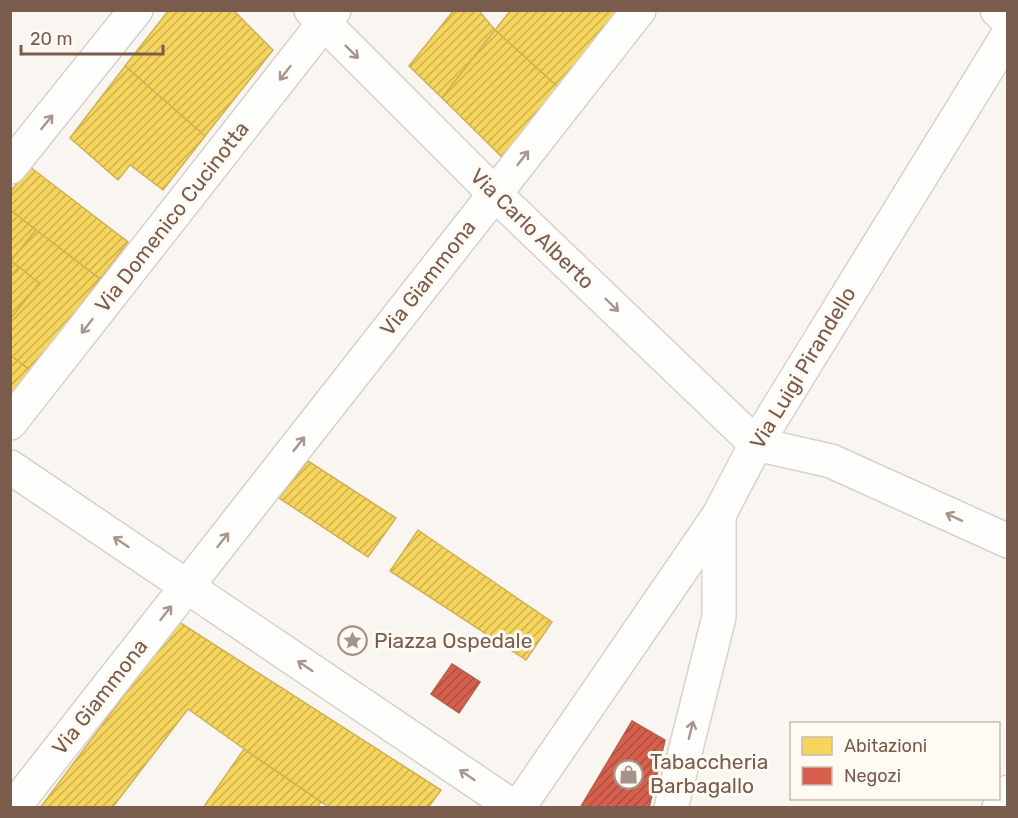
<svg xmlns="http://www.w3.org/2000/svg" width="1018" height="818" font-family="Rubik,sans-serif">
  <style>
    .homes { fill: url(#homes-hatch); stroke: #d1b158; stroke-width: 1.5 }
    .shops { fill: url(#shops-hatch); stroke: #ba5f4d; stroke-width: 1.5 }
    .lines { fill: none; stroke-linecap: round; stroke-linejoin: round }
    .street-casing { stroke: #d7d1cb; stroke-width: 36 }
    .secondary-casing { stroke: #d9d2cb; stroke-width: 36 }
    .street { stroke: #fefefd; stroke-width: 33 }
    .secondary { stroke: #fefefd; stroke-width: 33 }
    .oneway { stroke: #a8958b }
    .labels { text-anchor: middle; stroke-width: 6; stroke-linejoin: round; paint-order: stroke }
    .street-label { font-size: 21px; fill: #7a5c4d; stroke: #fffaf3 }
    .poi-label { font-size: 21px; fill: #7a5c4d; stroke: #fffaf3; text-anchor: start }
  </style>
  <defs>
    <pattern id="homes-hatch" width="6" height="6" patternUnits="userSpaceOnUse" patternTransform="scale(1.5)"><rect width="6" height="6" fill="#f6d55c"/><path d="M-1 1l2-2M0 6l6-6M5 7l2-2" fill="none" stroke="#ccb04e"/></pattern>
    <pattern id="shops-hatch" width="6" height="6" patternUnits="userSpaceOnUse" patternTransform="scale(1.5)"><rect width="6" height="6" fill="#d6604d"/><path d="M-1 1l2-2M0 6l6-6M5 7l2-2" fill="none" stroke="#aa4f40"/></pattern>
  </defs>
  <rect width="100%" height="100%" fill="#f9f5f0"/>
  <!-- homes -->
  <g class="homes">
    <path d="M169,10H233L273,50L205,136L125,66Z"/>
    <path d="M454,10H481L480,12L495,30L442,98L409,66Z"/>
    <path d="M511,10H620L559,88L495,30Z"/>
    <path d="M495,30L559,88L505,160L442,98Z"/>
    <path d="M125,66L205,136L163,190L130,165L118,180L70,138Z"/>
    <path d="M30,167L128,242L100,279L10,210V192Z"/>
    <path d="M10,210L36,230L11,261L19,267L10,277Z"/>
    <path d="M36,230L100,279L31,371L10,355V319L39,283L11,261Z"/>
    <path d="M19,267L39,283L10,319V277Z"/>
    <path d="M10,355L31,371L10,398Z"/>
    <path d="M308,461L396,518L368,557L279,498Z"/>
    <path d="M418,530L552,622L526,660L390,571Z"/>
    <path d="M179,622L441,790L428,808H330L244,749L188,709L112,808H40Z"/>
    <path d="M244,749L321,802L317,808H203Z"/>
  </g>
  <!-- shops -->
  <g class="shops">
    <path d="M452,664L480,682L459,713L431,694Z"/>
    <path d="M632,721L665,740L649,808H580Z"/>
  </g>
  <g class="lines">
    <defs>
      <g id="street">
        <path d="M311,10L495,194L756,444L831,461L1008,541"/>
        <path d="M997,10L1008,20"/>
        <path d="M10,167L136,10"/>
        <path d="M10,423L334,10"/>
        <path d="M10,467L515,808"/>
        <path d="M13,808L639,10"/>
        <path d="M999,808L1008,792"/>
      </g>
      <g id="secondary">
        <path d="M518,808L719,515L756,444L1008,35"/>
        <path d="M671,808L719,617V515"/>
      </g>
    </defs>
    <!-- street casing -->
    <use href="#street" class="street-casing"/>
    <!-- secondary casing -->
    <use href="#secondary" class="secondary-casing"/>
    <!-- street -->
    <use href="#street" class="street"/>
    <!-- secondary -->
    <use href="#secondary" class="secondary"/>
  </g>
  <!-- one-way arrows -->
  <defs><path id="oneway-shaft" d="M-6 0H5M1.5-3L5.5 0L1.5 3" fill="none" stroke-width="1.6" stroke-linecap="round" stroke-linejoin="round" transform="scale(1.5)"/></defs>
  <g class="oneway">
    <use href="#oneway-shaft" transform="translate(352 52) rotate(45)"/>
    <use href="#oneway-shaft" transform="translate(285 73) rotate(128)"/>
    <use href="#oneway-shaft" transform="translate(47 122) rotate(-51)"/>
    <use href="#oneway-shaft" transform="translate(523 158) rotate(-52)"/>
    <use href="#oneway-shaft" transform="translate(612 305) rotate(44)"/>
    <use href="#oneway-shaft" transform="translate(87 326) rotate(128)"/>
    <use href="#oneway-shaft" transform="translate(299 444) rotate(-52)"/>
    <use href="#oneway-shaft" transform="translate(954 517) rotate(-155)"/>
    <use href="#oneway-shaft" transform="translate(223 540) rotate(-52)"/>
    <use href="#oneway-shaft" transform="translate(121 542) rotate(-146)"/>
    <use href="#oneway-shaft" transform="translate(166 613) rotate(-52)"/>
    <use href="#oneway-shaft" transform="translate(305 666) rotate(-146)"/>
    <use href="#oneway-shaft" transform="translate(691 730) rotate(-76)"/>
    <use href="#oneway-shaft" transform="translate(467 775) rotate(-146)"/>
  </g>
  <!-- icons -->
  <defs>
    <symbol id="sight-ring" viewBox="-11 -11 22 22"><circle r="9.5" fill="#fffaf3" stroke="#a69286" stroke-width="1.5"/><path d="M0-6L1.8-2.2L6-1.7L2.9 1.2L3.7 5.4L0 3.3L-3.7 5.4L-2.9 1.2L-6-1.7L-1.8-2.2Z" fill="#a69286"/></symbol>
    <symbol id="shop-ring" viewBox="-11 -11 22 22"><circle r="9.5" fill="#fffaf3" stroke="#a69286" stroke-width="1.5"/><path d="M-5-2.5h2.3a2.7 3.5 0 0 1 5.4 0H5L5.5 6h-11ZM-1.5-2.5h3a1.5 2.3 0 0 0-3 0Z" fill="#a69286"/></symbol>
  </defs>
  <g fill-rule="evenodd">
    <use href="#sight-ring" x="336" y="624" width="33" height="33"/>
    <use href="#shop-ring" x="612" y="758" width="33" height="33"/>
  </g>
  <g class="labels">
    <!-- street labels -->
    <g class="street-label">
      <text transform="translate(172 217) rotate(-52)" y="7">Via Domenico Cucinotta</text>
      <text transform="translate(532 229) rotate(44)" y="7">Via Carlo Alberto</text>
      <text transform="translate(428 278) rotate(-52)" y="7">Via Giammona</text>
      <text transform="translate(803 368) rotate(-59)" y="7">Via Luigi Pirandello</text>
      <text transform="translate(100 697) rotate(-52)" y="7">Via Giammona</text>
    </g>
    <!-- poi labels -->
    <g class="poi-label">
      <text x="374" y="648">Piazza Ospedale</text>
      <text x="650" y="769">Tabaccheria<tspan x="650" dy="24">Barbagallo</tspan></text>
    </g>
  </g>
  <!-- border -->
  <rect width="1018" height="818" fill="none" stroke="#7a5c4d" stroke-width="24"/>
  <!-- legend -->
  <rect x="790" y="722" width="210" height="78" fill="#fffaf3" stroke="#cabbb1" stroke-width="1.5"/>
  <rect x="802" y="737" width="30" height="18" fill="#f6d55c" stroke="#cabbb1" stroke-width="1.5"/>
  <text x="844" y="752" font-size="18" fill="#7a5c4d">Abitazioni</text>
  <rect x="802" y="767" width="30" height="18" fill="#d6604d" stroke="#cabbb1" stroke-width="1.5"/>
  <text x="844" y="782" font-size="18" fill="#7a5c4d">Negozi</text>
  <!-- scale -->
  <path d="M21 45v9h142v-9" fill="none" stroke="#7a5c4d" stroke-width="3"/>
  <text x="30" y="45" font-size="18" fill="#7a5c4d" stroke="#fffaf3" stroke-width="4.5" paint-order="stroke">20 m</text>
</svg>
